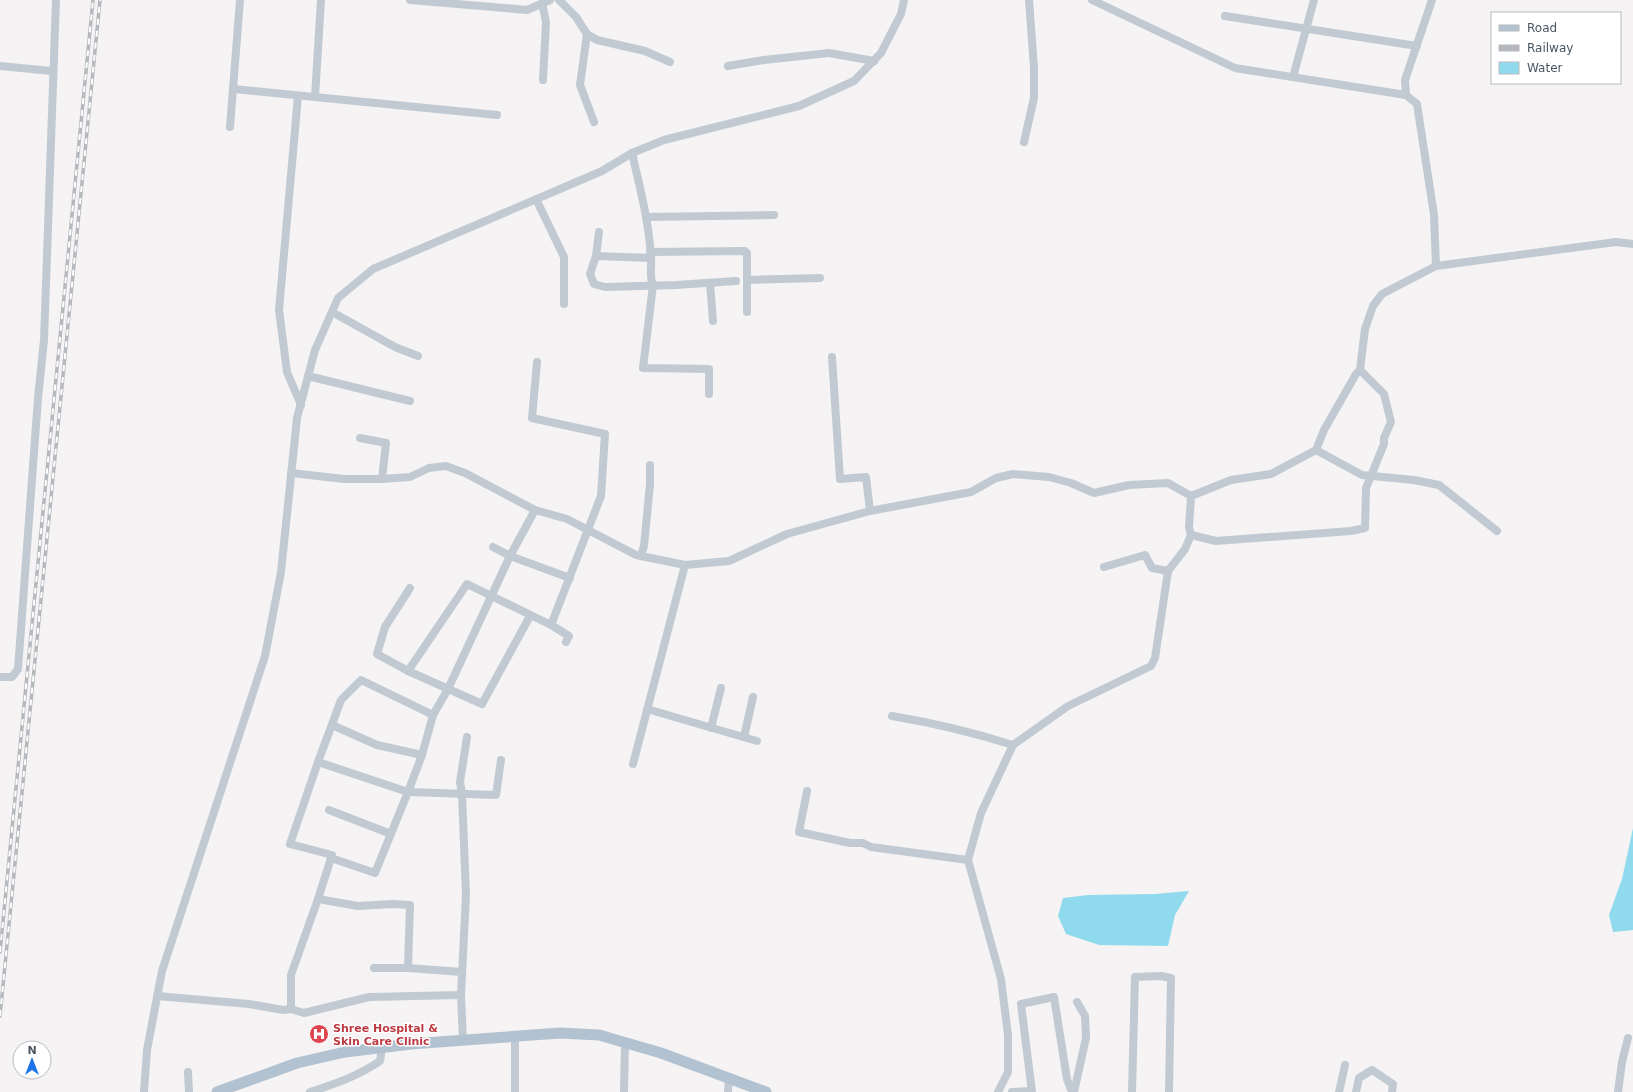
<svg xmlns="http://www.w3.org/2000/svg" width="1633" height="1092" font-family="'DejaVu Sans',sans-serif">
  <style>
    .water { fill: #90daee }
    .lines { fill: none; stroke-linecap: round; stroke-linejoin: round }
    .minor { stroke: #c1cad2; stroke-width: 8 }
    .major { stroke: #b3c2d1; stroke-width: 11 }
    .rail-casing { stroke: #b5b8bd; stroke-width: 3.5 }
    .rail { stroke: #fff; stroke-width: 2; stroke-dasharray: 6; stroke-linecap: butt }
    .labels { text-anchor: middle; stroke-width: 3; stroke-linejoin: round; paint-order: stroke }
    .health-label { font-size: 11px; font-weight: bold; fill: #be3a42; stroke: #fff; text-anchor: start }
  </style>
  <rect width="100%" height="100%" fill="#f5f3f3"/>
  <!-- water -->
  <g class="water">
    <path d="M1633,828V930L1613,932L1609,915L1622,879Z"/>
    <path d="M1189,891L1175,915L1168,946L1099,945L1066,934L1058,916L1063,898L1088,895L1155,894Z"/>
  </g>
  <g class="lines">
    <!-- minor -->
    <g class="minor">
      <path d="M410,0L527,10L550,0"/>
      <path d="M559,0L576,17L587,34L580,85L594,122"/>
      <path d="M1092,0L1235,68L1406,95L1417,104L1434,215L1436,266"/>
      <path d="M542,3L546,22L543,80"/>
      <path d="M1225,16L1417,46"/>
      <path d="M587,34L597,40L645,51L670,62"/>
      <path d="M0,66L52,71"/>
      <path d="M728,66L764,60L829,53L874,61"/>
      <path d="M1293,77L1314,0"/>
      <path d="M233,89L497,115"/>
      <path d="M1406,95L1405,80L1432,0"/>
      <path d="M298,96L279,310L287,372L301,405"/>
      <path d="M315,97L321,0"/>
      <path d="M230,127L240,0"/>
      <path d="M1024,142L1034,98V68L1029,0"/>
      <path d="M632,153C640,188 649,222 651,258C652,267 649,277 653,285L643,368L709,369V394"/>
      <path d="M536,199L564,257V304"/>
      <path d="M646,217L774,215"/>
      <path d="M599,232L596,256L590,274L594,284L605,287L676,285L736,281"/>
      <path d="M650,252L745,251L747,253V312"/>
      <path d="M596,256L651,258"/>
      <path d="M747,280L820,278"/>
      <path d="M710,283L713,321"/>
      <path d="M332,312L395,347L418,356"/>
      <path d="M832,357C835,398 837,438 840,479L866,477L870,511"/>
      <path d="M537,362L532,418L605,434L601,496L551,625"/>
      <path d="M308,376L410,401"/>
      <path d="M360,438L386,443L382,479"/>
      <path d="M291,473L344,479H382L410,477L429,468L446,466L465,473L535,510L567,519L636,555L685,565L729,561L787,534L870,511L971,492L996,478L1013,474L1049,477L1071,483L1094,493L1129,485L1168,483L1191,496L1231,480L1271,474L1316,450"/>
      <path d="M1497,531L1439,485L1414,480L1362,475L1316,450L1324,430L1356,374L1360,370L1365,329L1373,306L1382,294L1436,266L1616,242L1633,244"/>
      <path d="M1191,535L1216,541L1351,531L1365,528L1366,488L1384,444V438L1391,422L1384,394L1360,370"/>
      <path d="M493,547L510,556L570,578"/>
      <path d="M641,555L644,546L650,484V465"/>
      <path d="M1104,567L1145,555L1152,568L1168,571"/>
      <path d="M410,588L385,627L377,654L408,671L482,704L530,616"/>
      <path d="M408,671L467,584L551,625L569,636L566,642"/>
      <path d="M0,677H12L18,669L38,398L44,340L56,0"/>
      <path d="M647,709L757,741"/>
      <path d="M433,715L361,680L341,700L318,762L408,792L496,795L501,760"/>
      <path d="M892,716C934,723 972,732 1013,745"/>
      <path d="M332,725L377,745L422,755"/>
      <path d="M711,728L721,688"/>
      <path d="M744,737L753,697"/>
      <path d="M633,764L685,565"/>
      <path d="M807,791L799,832L850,843H863L871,847L968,860"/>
      <path d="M329,810L391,834"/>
      <path d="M331,858L375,873L408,792L422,755L433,715L448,689L510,556L535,510"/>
      <path d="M318,899L358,906L393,904L410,905L408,968"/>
      <path d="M374,968H408L462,972"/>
      <path d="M157,996L249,1004L283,1010L291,1009L304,1013L369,997L461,995"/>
      <path d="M291,1009V975L318,899L332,855L290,844L318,762"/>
      <path d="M515,1036V1092"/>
      <path d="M463,1040L461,995L466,895L462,794L460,782L467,737"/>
      <path d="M188,1072L189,1092"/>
      <path d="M144,1092L147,1050L162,971L265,656L281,572L297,418L315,350L338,298L373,269L602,171L632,153L664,140L799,106L854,81L881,53L901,14L904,0"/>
      <path d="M310,1092C335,1084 358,1076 380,1061L382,1048"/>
      <path d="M624,1092L625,1043"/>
      <path d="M728,1092L729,1077"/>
      <path d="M998,1092L1008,1072V1035L1001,979L968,860L981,813L1013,745L1068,706L1151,666L1155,658L1168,571L1185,549L1191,535L1189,528L1191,496"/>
      <path d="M1012,1092L1031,1091"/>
      <path d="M1032,1092L1021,1004L1054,997L1067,1079L1072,1092"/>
      <path d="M1074,1092L1086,1038L1085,1016L1077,1002"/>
      <path d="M1132,1092L1135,977L1161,976L1171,978L1169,1092"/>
      <path d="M1339,1092L1345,1065"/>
      <path d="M1356,1092L1359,1078L1372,1070L1393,1084L1392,1092"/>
      <path d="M1618,1092L1622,1062L1628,1038"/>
    </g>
    <!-- major -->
    <path class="major" d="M217,1092L297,1063L345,1052L411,1044L560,1033L599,1035L661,1053L766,1092"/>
    <defs>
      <g id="rail">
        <path d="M0,952L93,0"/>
        <path d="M0,1016L100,0"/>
      </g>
    </defs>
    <!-- rail casing -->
    <use href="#rail" class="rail-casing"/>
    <!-- rail -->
    <use href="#rail" class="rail"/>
  </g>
  <!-- icons -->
  <defs>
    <symbol id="hospital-disc" viewBox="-11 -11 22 22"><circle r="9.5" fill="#e0444e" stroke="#fff"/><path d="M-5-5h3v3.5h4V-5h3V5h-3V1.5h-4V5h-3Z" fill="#fff"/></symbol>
  </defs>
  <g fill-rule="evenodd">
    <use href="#hospital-disc" x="308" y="1023" width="22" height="22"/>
  </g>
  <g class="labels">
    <!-- health labels -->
    <g class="health-label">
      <text x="333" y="1032">Shree Hospital &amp;<tspan x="333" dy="13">Skin Care Clinic</tspan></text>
    </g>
  </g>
  <!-- legend -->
  <rect x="1491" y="12" width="130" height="72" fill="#ffffff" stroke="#b7bbc0"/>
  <rect x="1499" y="25" width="20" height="6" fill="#b3c2d1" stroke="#b7bbc0"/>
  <text x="1527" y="32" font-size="12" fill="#4a5661">Road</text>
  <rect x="1499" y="45" width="20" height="6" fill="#b5b8bd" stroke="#b7bbc0"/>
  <text x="1527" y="52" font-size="12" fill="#4a5661">Railway</text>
  <rect x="1499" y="62" width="20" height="12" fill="#90daee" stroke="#b7bbc0"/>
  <text x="1527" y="72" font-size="12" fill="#4a5661">Water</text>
  <!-- north arrow -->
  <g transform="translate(32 1060)"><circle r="19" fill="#ffffff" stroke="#b7bbc0"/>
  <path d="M0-3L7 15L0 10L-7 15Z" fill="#1a73e8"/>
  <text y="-6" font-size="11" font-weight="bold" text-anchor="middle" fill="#4a5661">N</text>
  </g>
</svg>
